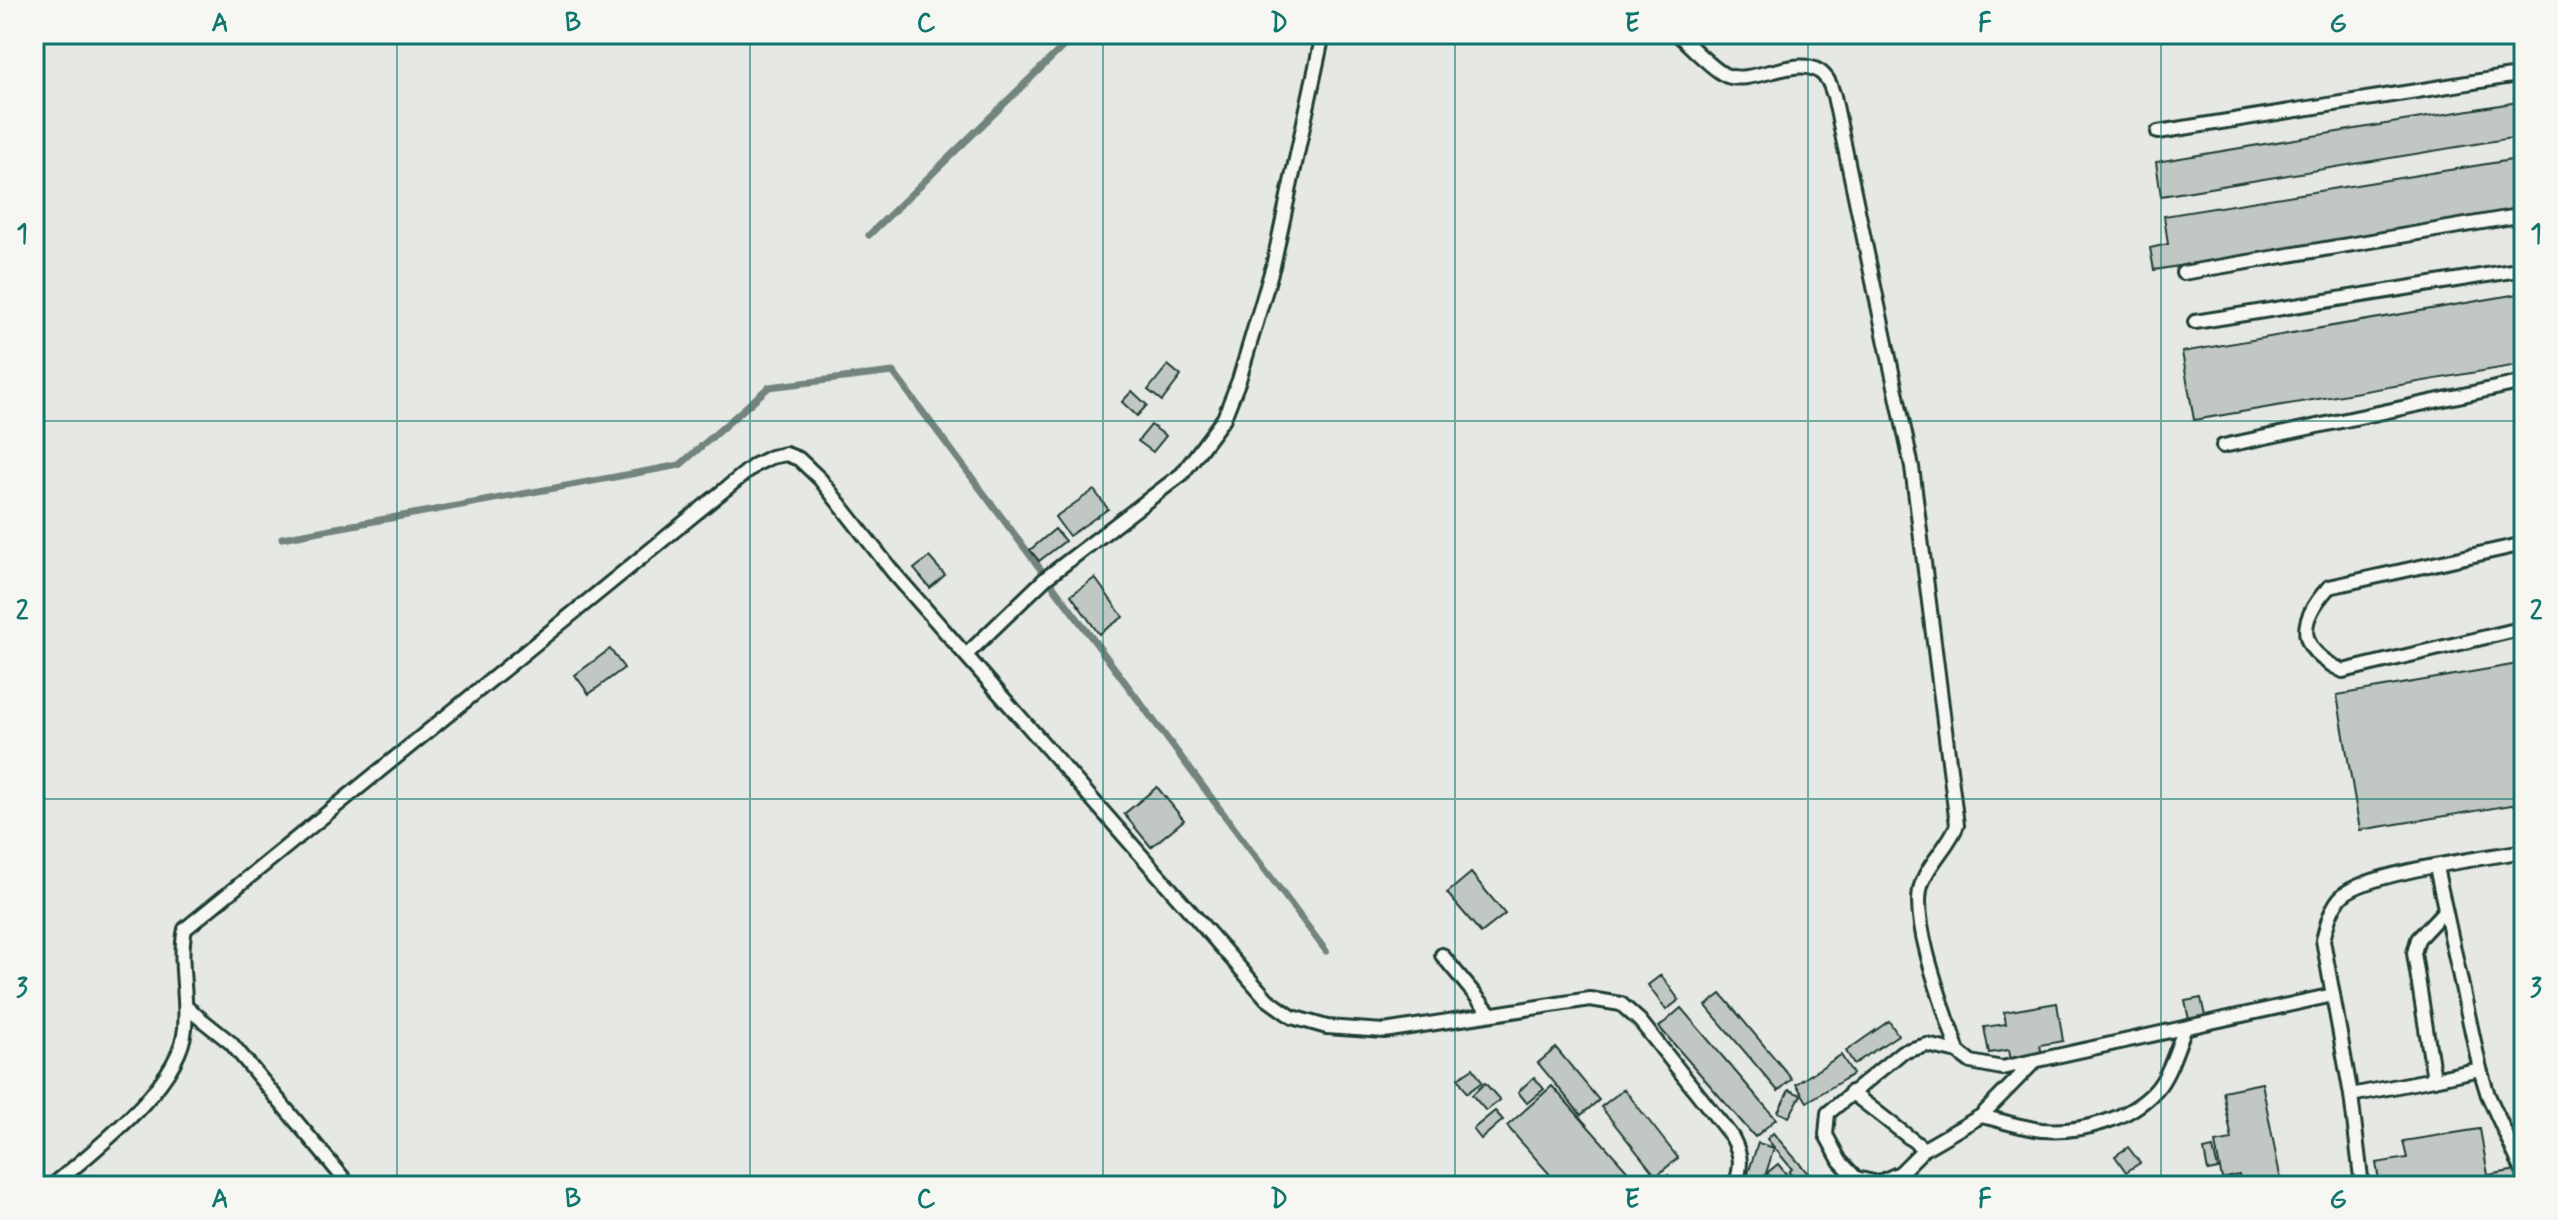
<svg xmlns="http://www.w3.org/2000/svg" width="2558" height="1220" font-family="Mynerve,sans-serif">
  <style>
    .built { fill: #e6e8e4 }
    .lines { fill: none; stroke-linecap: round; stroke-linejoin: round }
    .stream { stroke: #72847d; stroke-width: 7 }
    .building { fill: #c1c8c3; stroke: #1f3d34; stroke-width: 2 }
    .service-casing { stroke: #1f3d34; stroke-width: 18 }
    .service { stroke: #f6f6f2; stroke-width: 12 }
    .grid { fill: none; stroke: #0f766e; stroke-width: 2; stroke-opacity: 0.55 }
    .neatline { fill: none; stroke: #0f766e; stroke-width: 3 }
    .grid-label { font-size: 26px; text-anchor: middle; font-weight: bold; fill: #0f766e }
  </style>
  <rect width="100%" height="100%" fill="#f6f6f2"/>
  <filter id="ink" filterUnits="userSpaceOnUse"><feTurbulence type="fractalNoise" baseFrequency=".0125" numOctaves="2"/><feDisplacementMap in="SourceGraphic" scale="16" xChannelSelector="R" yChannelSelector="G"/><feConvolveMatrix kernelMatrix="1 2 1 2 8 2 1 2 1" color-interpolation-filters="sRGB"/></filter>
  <g filter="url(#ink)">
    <!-- built -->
    <rect class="built" x="34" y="34" width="2490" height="1152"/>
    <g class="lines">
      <!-- stream -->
      <g class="stream">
        <path d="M869,235L1076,34"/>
        <path d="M282,538L680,465L769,387L893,372L1326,951"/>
      </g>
    </g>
    <!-- building -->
    <g class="building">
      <path d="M2524,101V136L2161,196L2156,162Z"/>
      <path d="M2524,158V210L2154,270L2150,248L2168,244L2164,216Z"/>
      <path d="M2524,293V364L2194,420L2182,352Z"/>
      <path d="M1168,365L1181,376L1162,401L1148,390Z"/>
      <path d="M1132,391L1147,405L1137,416L1122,402Z"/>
      <path d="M1151,425L1166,436L1153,452L1138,441Z"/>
      <path d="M1094,490L1108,509L1069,536L1055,517Z"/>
      <path d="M1055,529L1065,541L1039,561L1030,550Z"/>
      <path d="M929,557L945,575L930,588L914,569Z"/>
      <path d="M1095,578L1123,617L1099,634L1071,595Z"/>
      <path d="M610,649L624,668L589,694L575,675Z"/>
      <path d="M2524,663V803L2360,830L2337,695Z"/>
      <path d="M1157,787L1184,820L1151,847L1124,814Z"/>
      <path d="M1471,873L1505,914L1481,933L1447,893Z"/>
      <path d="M1661,975L1679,1000L1666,1010L1648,985Z"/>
      <path d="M1721,994L1792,1079L1778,1091L1706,1006Z"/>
      <path d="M2201,998L2205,1016L2189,1020L2185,1001Z"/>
      <path d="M2057,1003L2063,1041L2040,1045L2042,1056L2011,1061L2009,1050L1989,1053L1984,1027L2006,1024L2004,1012Z"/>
      <path d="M1681,1008L1776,1119L1755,1137L1659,1027Z"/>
      <path d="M1889,1021L1898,1035L1854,1064L1846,1051Z"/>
      <path d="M1556,1048L1599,1100L1581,1115L1538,1063Z"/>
      <path d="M1841,1055L1853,1074L1807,1102L1796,1084Z"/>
      <path d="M1473,1068L1482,1082L1467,1093L1458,1078Z"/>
      <path d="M1534,1077L1544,1089L1527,1103L1518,1092Z"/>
      <path d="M1485,1083L1500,1100L1486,1111L1472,1095Z"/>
      <path d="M2262,1083L2282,1186H2241L2239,1175L2222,1179L2215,1143L2232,1140L2223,1091Z"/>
      <path d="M1552,1086L1641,1186H1560L1507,1126Z"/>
      <path d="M1624,1089L1678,1158L1656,1176L1601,1107Z"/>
      <path d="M1789,1090L1801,1095L1789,1117L1778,1112Z"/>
      <path d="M1495,1111L1503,1120L1481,1139L1473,1129Z"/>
      <path d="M2480,1129L2488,1175L2517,1170L2519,1186H2380L2376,1163L2407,1158L2403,1141Z"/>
      <path d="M1773,1133L1819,1186H1800L1789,1172L1792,1169L1767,1139Z"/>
      <path d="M1758,1143L1774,1148L1762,1186H1744Z"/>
      <path d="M2128,1147L2140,1163L2126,1172L2115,1156Z"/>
      <path d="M2213,1148L2218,1169L2208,1171L2204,1150Z"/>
      <path d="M1778,1164L1796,1186H1778L1767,1173Z"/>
      <path d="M1668,1175L1673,1186H1654Z"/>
    </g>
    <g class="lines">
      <defs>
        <g id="service">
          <path d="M1677,34C1690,45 1711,68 1725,75C1753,88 1805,47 1827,79C1830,83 1832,91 1834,96L1912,467L1957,825C1948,848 1925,866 1920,890C1913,930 1946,1012 1958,1052"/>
          <path d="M2158,132L2524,74"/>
          <path d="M2183,273L2524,215"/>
          <path d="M2195,322L2524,269"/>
          <path d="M2223,446L2524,382"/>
          <path d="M2524,544L2329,587C2296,623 2297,649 2343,671L2524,628"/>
          <path d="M966,655L1046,578L1182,474L1224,418L1239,380L1273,266L1323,34"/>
          <path d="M2436,867L2480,1069L2488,1095L2524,1174"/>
          <path d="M1442,955L1490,1013"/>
          <path d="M186,1007L231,1043L350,1186"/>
          <path d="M2035,1061L1981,1116L1924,1149L1900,1173L1878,1183L1856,1178L1840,1161L1826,1135L1828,1113L1902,1052L1927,1045L1958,1052L1971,1062L2002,1068L2333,995"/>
          <path d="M2434,1079L2480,1069"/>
          <path d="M1851,1092L1924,1149"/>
          <path d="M2351,1095L2434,1079L2414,953L2418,939L2445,910"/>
          <path d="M1981,1116C2000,1120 2022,1128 2042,1130C2081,1133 2129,1120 2156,1090C2170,1074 2177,1047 2185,1028"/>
          <path d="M52,1186C93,1151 181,1085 185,1028C188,995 178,961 185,929L755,465L771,457L786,454L799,459L820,479L893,572L1267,999L1292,1017L1327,1027L1384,1031L1590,999L1621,1004L1640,1021L1732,1137C1742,1156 1742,1166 1735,1186"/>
          <path d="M2362,1186L2351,1095L2323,940C2327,924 2331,906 2343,895C2369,872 2486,858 2524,851"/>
        </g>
      </defs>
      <!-- service casing -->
      <use href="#service" class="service-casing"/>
      <!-- service -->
      <use href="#service" class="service"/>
    </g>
  </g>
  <!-- grid -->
  <path class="grid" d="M397,34V1186M750,34V1186M1103,34V1186M1455,34V1186M1808,34V1186M2161,34V1186M34,421H2524M34,799H2524"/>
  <!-- margin -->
  <rect width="2558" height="1220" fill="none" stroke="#f6f6f2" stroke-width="88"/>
  <rect x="44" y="44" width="2470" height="1132" class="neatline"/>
  <g class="grid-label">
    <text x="220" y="31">A</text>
    <text x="573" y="31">B</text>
    <text x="926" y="31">C</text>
    <text x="1279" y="31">D</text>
    <text x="1632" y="31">E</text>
    <text x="1985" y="31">F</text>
    <text x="2338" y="31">G</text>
    <text x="22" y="242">1</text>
    <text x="2536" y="242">1</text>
    <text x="22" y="619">2</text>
    <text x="2536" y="619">2</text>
    <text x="22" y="996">3</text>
    <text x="2536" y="996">3</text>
    <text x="220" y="1207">A</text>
    <text x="573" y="1207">B</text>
    <text x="926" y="1207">C</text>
    <text x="1279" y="1207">D</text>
    <text x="1632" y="1207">E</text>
    <text x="1985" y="1207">F</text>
    <text x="2338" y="1207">G</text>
  </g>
</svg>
